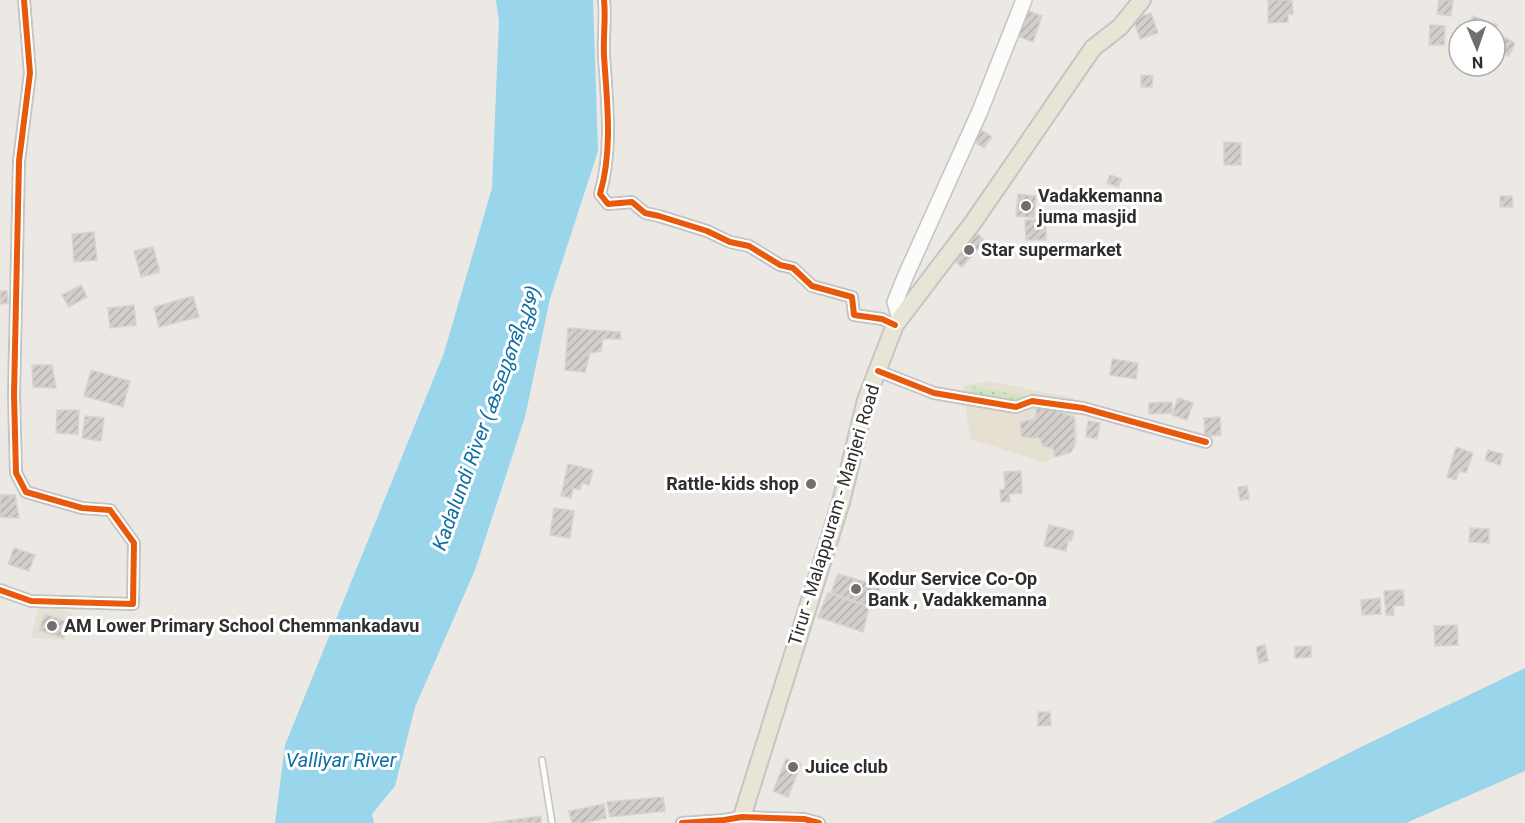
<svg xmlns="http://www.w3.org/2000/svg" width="1525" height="823" font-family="Roboto,'Noto Sans Malayalam',sans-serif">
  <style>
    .education { fill: #e6e0d3 }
    .park { fill: url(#park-dots) }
    .water { fill: #99d6ec }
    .building { fill: url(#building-hatch); stroke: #d7d4d0; stroke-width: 1.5 }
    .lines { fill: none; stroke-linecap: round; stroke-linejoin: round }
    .lane-casing { stroke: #c5c4c5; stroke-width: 8 }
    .street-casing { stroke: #c5c4c5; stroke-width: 14 }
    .secondary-casing { stroke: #c5c4c5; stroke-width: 18 }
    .primary-casing { stroke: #c6c5c4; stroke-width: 20 }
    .lane { stroke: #fcfcfb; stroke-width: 5 }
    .street { stroke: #fcfcfb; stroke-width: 10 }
    .secondary { stroke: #fcfcfb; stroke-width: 15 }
    .primary { stroke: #e8e4d6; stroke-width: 16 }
    .cycleway-casing { stroke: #fff; stroke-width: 10 }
    .cycleway { stroke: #e8590c; stroke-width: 6 }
    .poi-dot { fill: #706f6e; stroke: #fff; stroke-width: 2 }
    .labels { text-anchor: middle; stroke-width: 6; stroke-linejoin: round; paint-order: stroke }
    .poi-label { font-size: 18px; font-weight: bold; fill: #2e2e2e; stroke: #fff; text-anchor: start }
    .street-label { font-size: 18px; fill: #2e2e2e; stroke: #fff }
    .water-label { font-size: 20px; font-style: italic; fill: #0d6fa3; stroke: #fff }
  </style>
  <defs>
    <pattern id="park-dots" width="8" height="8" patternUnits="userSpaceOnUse" patternTransform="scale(1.5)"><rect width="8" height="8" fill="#cee6be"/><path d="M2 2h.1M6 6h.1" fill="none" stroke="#b1c6a4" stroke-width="1.8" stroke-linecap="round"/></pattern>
    <pattern id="building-hatch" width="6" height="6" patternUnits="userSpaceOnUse" patternTransform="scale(1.5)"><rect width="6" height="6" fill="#d1cecb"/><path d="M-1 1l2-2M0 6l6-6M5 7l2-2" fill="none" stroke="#b4b1af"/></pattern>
  </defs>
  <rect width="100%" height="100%" fill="#ece8e4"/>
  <!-- education -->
  <g class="education">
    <path d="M988,381L1074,398L1078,440L1046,463L970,439L963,386Z"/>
    <path d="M39,605L73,613L65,640L31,638Z"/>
  </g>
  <!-- park -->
  <path class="park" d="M971,386L1027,397L1025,410L1011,413L969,396Z"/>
  <!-- water -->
  <g class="water">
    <path d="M496,0H593L598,151L550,299L525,417L475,570L415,707L395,786L372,814L374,823H275L285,745L444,353L492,188L499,21Z"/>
    <path d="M1525,668V771L1406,823H1211L1365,745Z"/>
  </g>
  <!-- building -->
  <g class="building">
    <path d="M1268,0H1292L1293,14H1288V22L1268,23Z"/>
    <path d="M1439,0H1453L1451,16L1437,14Z"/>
    <path d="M1026,10L1042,16L1033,42L1017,36Z"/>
    <path d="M1151,13L1158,33L1140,39L1133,19Z"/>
    <path d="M1473,16L1497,25L1495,30H1466Z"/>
    <path d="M1430,25L1445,26L1444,45H1429Z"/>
    <path d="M1497,33L1515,43L1509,56L1495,51Z"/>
    <path d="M1141,75L1153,76L1152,87H1141Z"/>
    <path d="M981,130L992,137L984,148L973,141Z"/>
    <path d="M1224,142L1241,143V165H1224Z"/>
    <path d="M1110,175L1122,179L1118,187L1107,183Z"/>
    <path d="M1018,194L1036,196L1034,218L1016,216Z"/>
    <path d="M1500,196H1512L1513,207H1500Z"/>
    <path d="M1025,220H1046V240H1026Z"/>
    <path d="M94,232L97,260L74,262L72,234Z"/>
    <path d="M976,232L985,241L962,267L952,259Z"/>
    <path d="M153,247L160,272L141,277L134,251Z"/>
    <path d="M81,285L87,297L69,307L62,295Z"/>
    <path d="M0,291H7L8,303L0,304Z"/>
    <path d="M193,296L199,317L159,327L154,307Z"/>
    <path d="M134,305L136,325L110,328L108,308Z"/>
    <path d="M568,328L620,332L621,339H603L601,351L590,353L585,372L565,370Z"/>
    <path d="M1112,359L1138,363L1136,379L1110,375Z"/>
    <path d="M32,365H52L56,388L33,387Z"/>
    <path d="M91,370L130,381L123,407L84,396Z"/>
    <path d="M1178,398L1193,403L1187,420L1172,415Z"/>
    <path d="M1172,402V413L1149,414V403Z"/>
    <path d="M1049,406L1051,409L1074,417L1075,445L1071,452L1055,457L1053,448L1043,446L1040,438L1022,437L1020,422L1035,419L1037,407Z"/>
    <path d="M57,410H79L78,434L56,433Z"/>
    <path d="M85,416L104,418L101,441L82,438Z"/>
    <path d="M1220,417L1221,435L1205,436L1204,418Z"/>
    <path d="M1088,421L1100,423L1097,439L1086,437Z"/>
    <path d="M1456,447L1473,453L1466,473L1459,471L1456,480L1447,477Z"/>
    <path d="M1488,450L1503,454L1500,465L1485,460Z"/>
    <path d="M568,464L593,470L589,485L582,483L580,490L573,488L571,498L561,496Z"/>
    <path d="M1021,471L1022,493L1009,494L1010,502H1001L1000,490L1005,489L1004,472Z"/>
    <path d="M1247,486L1249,499L1240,500L1238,487Z"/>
    <path d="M0,495H15L19,518L0,517Z"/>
    <path d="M554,508L574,511L570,538L550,535Z"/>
    <path d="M1049,525L1074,531L1071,541L1068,540L1066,551L1044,546Z"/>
    <path d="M1470,528L1489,529V543L1469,542Z"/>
    <path d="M14,548L35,555L29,571L8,564Z"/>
    <path d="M838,574L880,586L875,608L831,593Z"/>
    <path d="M1403,590L1404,605L1393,606L1394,615H1386L1384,591Z"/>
    <path d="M828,593L869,607L863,632L818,617Z"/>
    <path d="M1380,598L1381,614L1362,615L1361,600Z"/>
    <path d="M45,614L68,622L63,638L39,630Z"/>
    <path d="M1457,625L1458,645L1435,646L1434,626Z"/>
    <path d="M1265,645L1268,661L1259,663L1256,647Z"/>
    <path d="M1311,646V657L1295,658V647Z"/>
    <path d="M1038,712H1050L1051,725L1038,726Z"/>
    <path d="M786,759L801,764L788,797L773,791Z"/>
    <path d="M663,797L665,811L610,817L607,802Z"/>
    <path d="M604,804L606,818L584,823H572L569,811Z"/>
    <path d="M541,816V823H490Z"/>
  </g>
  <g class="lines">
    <defs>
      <path id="lane" d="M542,760L552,823"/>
      <g id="street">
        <path d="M604,0C606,18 603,37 604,56C607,101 613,150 600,194L608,204L632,202L645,213L659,216L707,231L730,242L749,246L780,265L793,268L812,286L852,297L854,315L882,319L895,325"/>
        <path d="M878,371L934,393L1016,407L1032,401L1083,408L1206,442"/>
        <path d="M0,590L31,601L133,604L134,543L110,510L82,508L26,492L16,473L14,395L19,161L30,73L24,0"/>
        <path d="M682,823L724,820L742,817L804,819L819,823"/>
      </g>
      <path id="secondary" d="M900,319L895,302L906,275L980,111L1024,0"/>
      <path id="primary" d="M740,823L841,502L866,400L895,325L974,221L1093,48L1120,27L1142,0"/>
    </defs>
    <!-- lane casing -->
    <use href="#lane" class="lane-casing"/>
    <!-- street casing -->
    <use href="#street" class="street-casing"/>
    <!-- secondary casing -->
    <use href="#secondary" class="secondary-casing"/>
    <!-- primary casing -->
    <use href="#primary" class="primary-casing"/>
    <!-- lane -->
    <use href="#lane" class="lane"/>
    <!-- street -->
    <use href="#street" class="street"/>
    <!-- secondary -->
    <use href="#secondary" class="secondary"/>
    <!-- primary -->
    <use href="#primary" class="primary"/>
    <defs>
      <g id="cycleway">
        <path d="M604,0C606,18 603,37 604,56C607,101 613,150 600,194L608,204L632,202L645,213L659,216L707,231L730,242L749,246L780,265L793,268L812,286L852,297L854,315L882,319L895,325"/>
        <path d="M878,371L934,393L1016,407L1032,401L1083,408L1206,442"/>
        <path d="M0,590L31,601L133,604L134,543L110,510L82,508L26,492L16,473L14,395L19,161L30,73L24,0"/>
        <path d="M682,823L724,820L742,817L804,819L819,823"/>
      </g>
    </defs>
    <!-- cycleway casing -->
    <use href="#cycleway" class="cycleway-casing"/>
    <!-- cycleway -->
    <use href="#cycleway" class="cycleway"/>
  </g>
  <!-- markers -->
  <g class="poi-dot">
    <circle cx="1026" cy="206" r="6"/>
    <circle cx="969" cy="250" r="6"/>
    <circle cx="811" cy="484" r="6"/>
    <circle cx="856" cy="589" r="6"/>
    <circle cx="52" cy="626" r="6"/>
    <circle cx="793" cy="767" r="6"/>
  </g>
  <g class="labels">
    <!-- poi labels -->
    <g class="poi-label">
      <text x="1038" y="202">Vadakkemanna<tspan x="1038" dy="21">juma masjid</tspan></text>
      <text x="981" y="256">Star supermarket</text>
      <text x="799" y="490" text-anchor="end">Rattle-kids shop</text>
      <text x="868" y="585">Kodur Service Co-Op<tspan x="868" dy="21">Bank , Vadakkemanna</tspan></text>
      <text x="64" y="632">AM Lower Primary School Chemmankadavu</text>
      <text x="805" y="773">Juice club</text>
    </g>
    <!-- street labels -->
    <g class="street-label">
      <text transform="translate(834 515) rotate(-73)" y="6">Tirur - Malappuram - Manjeri Road</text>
    </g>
    <!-- water labels -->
    <g class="water-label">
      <text transform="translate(486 418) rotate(-70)" y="7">Kadalundi River (കടലുണ്ടിപ്പുഴ)</text>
      <text x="341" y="767">Valliyar River</text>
    </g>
  </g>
  <!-- north arrow -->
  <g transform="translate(1477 48) rotate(178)"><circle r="28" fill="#ffffff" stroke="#ababab" stroke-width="1.5"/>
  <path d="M0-4.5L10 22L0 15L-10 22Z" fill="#706f6e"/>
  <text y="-9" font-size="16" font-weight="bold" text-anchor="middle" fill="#2e2e2e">N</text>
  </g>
</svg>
